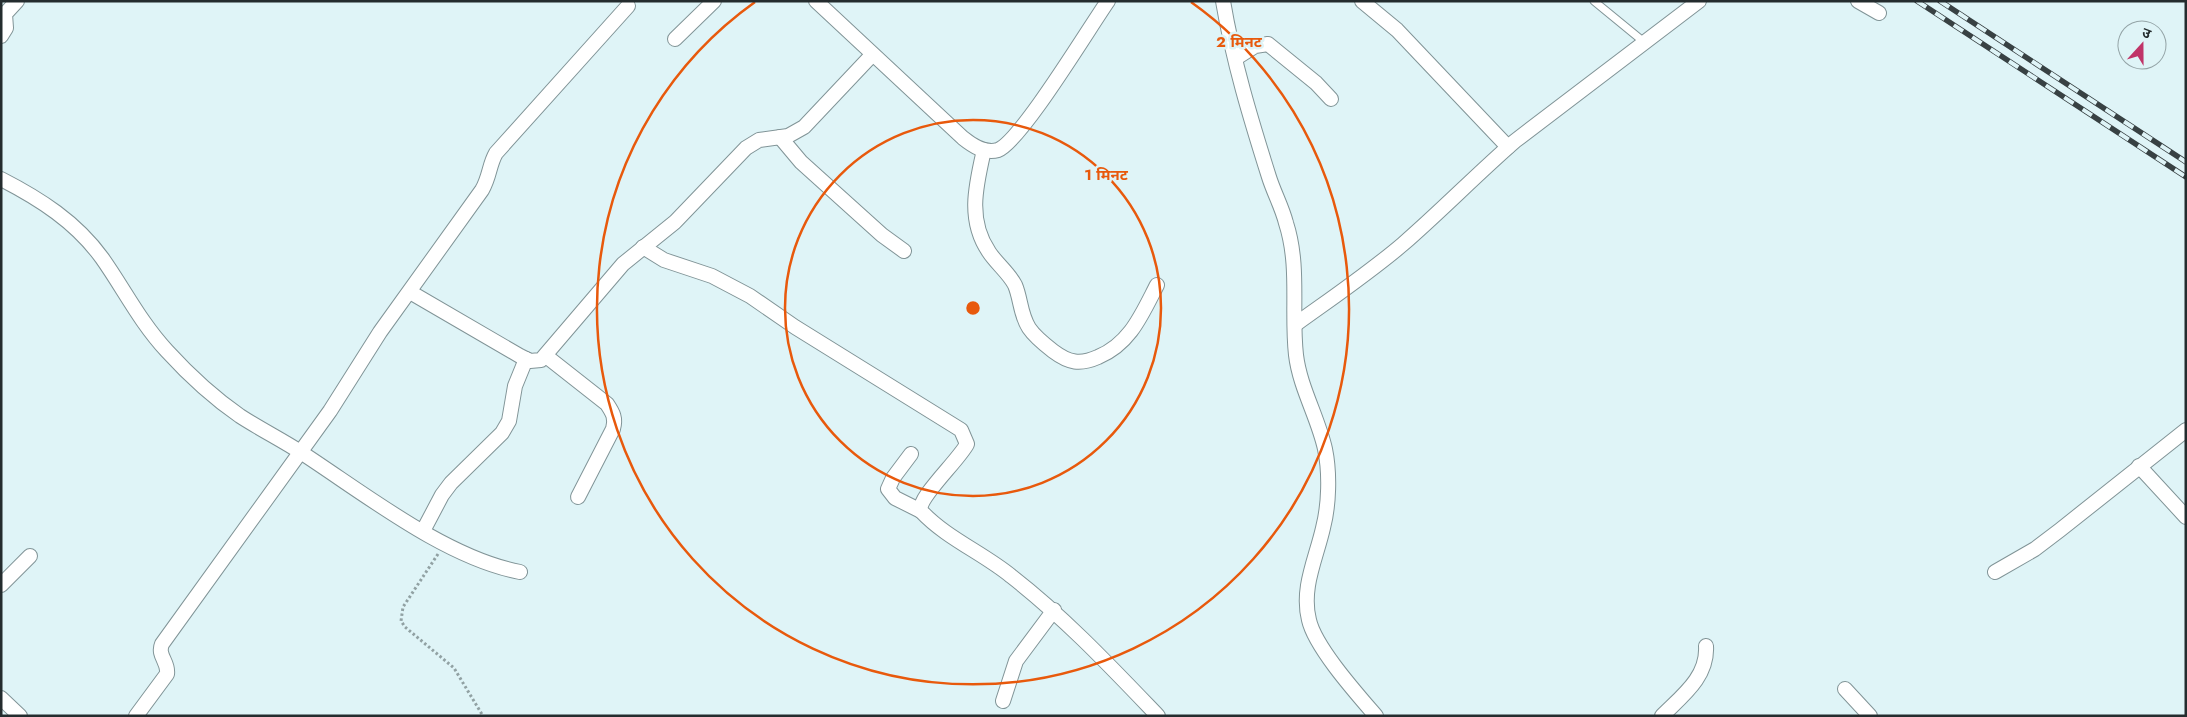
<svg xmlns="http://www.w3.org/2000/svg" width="2187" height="717" font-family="Jost,'Noto Sans Devanagari',sans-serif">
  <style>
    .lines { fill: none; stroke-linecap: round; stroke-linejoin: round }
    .lane-casing { stroke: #819497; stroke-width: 9 }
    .street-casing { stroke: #819497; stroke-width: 16 }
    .path { stroke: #91a1a3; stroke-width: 3; stroke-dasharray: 2.5 2.5; stroke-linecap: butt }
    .lane { stroke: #fff; stroke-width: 7 }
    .street { stroke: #fff; stroke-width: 14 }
    .rail-casing { stroke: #384143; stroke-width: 5.5 }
    .rail { stroke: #dff4f7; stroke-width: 4; stroke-dasharray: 11; stroke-linecap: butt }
    .ring { fill: none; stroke: #e8590c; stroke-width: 2.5 }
    .centre { fill: #e8590c; stroke: #dff4f7; stroke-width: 2.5 }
    .ring-label { font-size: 15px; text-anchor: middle; font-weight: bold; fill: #e8590c; stroke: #dff4f7; stroke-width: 5; stroke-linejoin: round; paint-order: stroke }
  </style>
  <rect width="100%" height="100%" fill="#dff4f7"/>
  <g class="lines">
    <defs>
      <path id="lane" d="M1594,1L1644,42"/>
      <g id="street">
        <path d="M816,1L963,138C973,146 985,154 998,150C1021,141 1089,28 1108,1"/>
        <path d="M1223,1C1233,61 1251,120 1269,177C1274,193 1282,207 1286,223C1300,266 1291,311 1296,355C1300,388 1318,417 1325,449C1330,473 1329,505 1323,528C1316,559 1301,588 1309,620C1315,647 1357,694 1376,716"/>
        <path d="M1362,1L1397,30L1508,147"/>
        <path d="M1858,1L1879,13"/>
        <path d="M1,36L6,28L5,14L17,1"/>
        <path d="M675,39L714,1"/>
        <path d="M1236,58L1255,46L1268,44L1316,83L1331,99"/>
        <path d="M780,137L801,162L882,235L904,251"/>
        <path d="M984,150C976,185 967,220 989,252C996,263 1009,273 1015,285C1021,299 1020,314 1029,328C1035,337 1044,344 1053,351C1069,363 1080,365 1098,357C1130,344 1142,314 1157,285"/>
        <path d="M1,179C40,199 76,222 102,258C124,289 140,322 167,351C188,374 214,398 240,416C260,429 282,440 302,453C365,494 446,558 520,572"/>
        <path d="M643,247L664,260L712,276L750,296L795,327L961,430L967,444C959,460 917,498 921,511C946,538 983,553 1011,576C1065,618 1111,667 1158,716"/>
        <path d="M410,292L520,356L530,361L541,360L623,264L675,222L746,148L759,140L788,136L804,127L872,55"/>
        <path d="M1296,324C1332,298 1369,273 1403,244C1441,211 1476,175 1515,141L1699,1"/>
        <path d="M546,356L607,404C613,413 616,418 613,429L578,497"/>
        <path d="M911,454L893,478L888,489L895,498L921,511"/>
        <path d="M2139,466L2186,517"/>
        <path d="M423,531L442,495L451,483L502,433L509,421L515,386L526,359"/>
        <path d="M1995,572L2035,549L2060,530L2186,430"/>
        <path d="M1,585L30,556"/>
        <path d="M1845,689L1870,716"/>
        <path d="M1,698L20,716"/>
        <path d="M1003,701L1016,661L1054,610"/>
        <path d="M136,716L167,674C169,662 157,656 162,644L330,411L380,332L482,190C490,176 489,165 496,153L628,6"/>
        <path d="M1662,716C1682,696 1708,677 1706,646"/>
      </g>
    </defs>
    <!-- lane casing -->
    <use href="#lane" class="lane-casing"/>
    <!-- street casing -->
    <use href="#street" class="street-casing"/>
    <!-- path -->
    <path class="path" d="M438,554L403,607L401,621L405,627L454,668L483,716"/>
    <!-- lane -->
    <use href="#lane" class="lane"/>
    <!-- street -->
    <use href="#street" class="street"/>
    <defs>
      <g id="rail">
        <path d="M1917,1L2186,177"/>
        <path d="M1940,1L2186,162"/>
      </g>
    </defs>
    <!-- rail casing -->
    <use href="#rail" class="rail-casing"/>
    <!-- rail -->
    <use href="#rail" class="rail"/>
  </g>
  <!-- distance rings -->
  <g class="ring">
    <circle cx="973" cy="308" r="188"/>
    <path d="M1191 2A376 376 0 1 1 755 2"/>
  </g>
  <circle cx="973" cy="308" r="8" class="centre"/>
  <g class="ring-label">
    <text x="1239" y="47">2 मिनट</text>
    <text x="1106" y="180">1 मिनट</text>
  </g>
  <!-- border -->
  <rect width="2187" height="717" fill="none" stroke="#242c2e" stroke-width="5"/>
  <!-- north arrow -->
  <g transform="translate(2142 45) rotate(21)"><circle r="24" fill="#dff4f7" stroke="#94a4a7"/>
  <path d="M0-4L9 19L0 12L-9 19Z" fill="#c03468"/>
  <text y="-8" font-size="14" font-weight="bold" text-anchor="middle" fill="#242c2e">उ</text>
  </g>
</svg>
